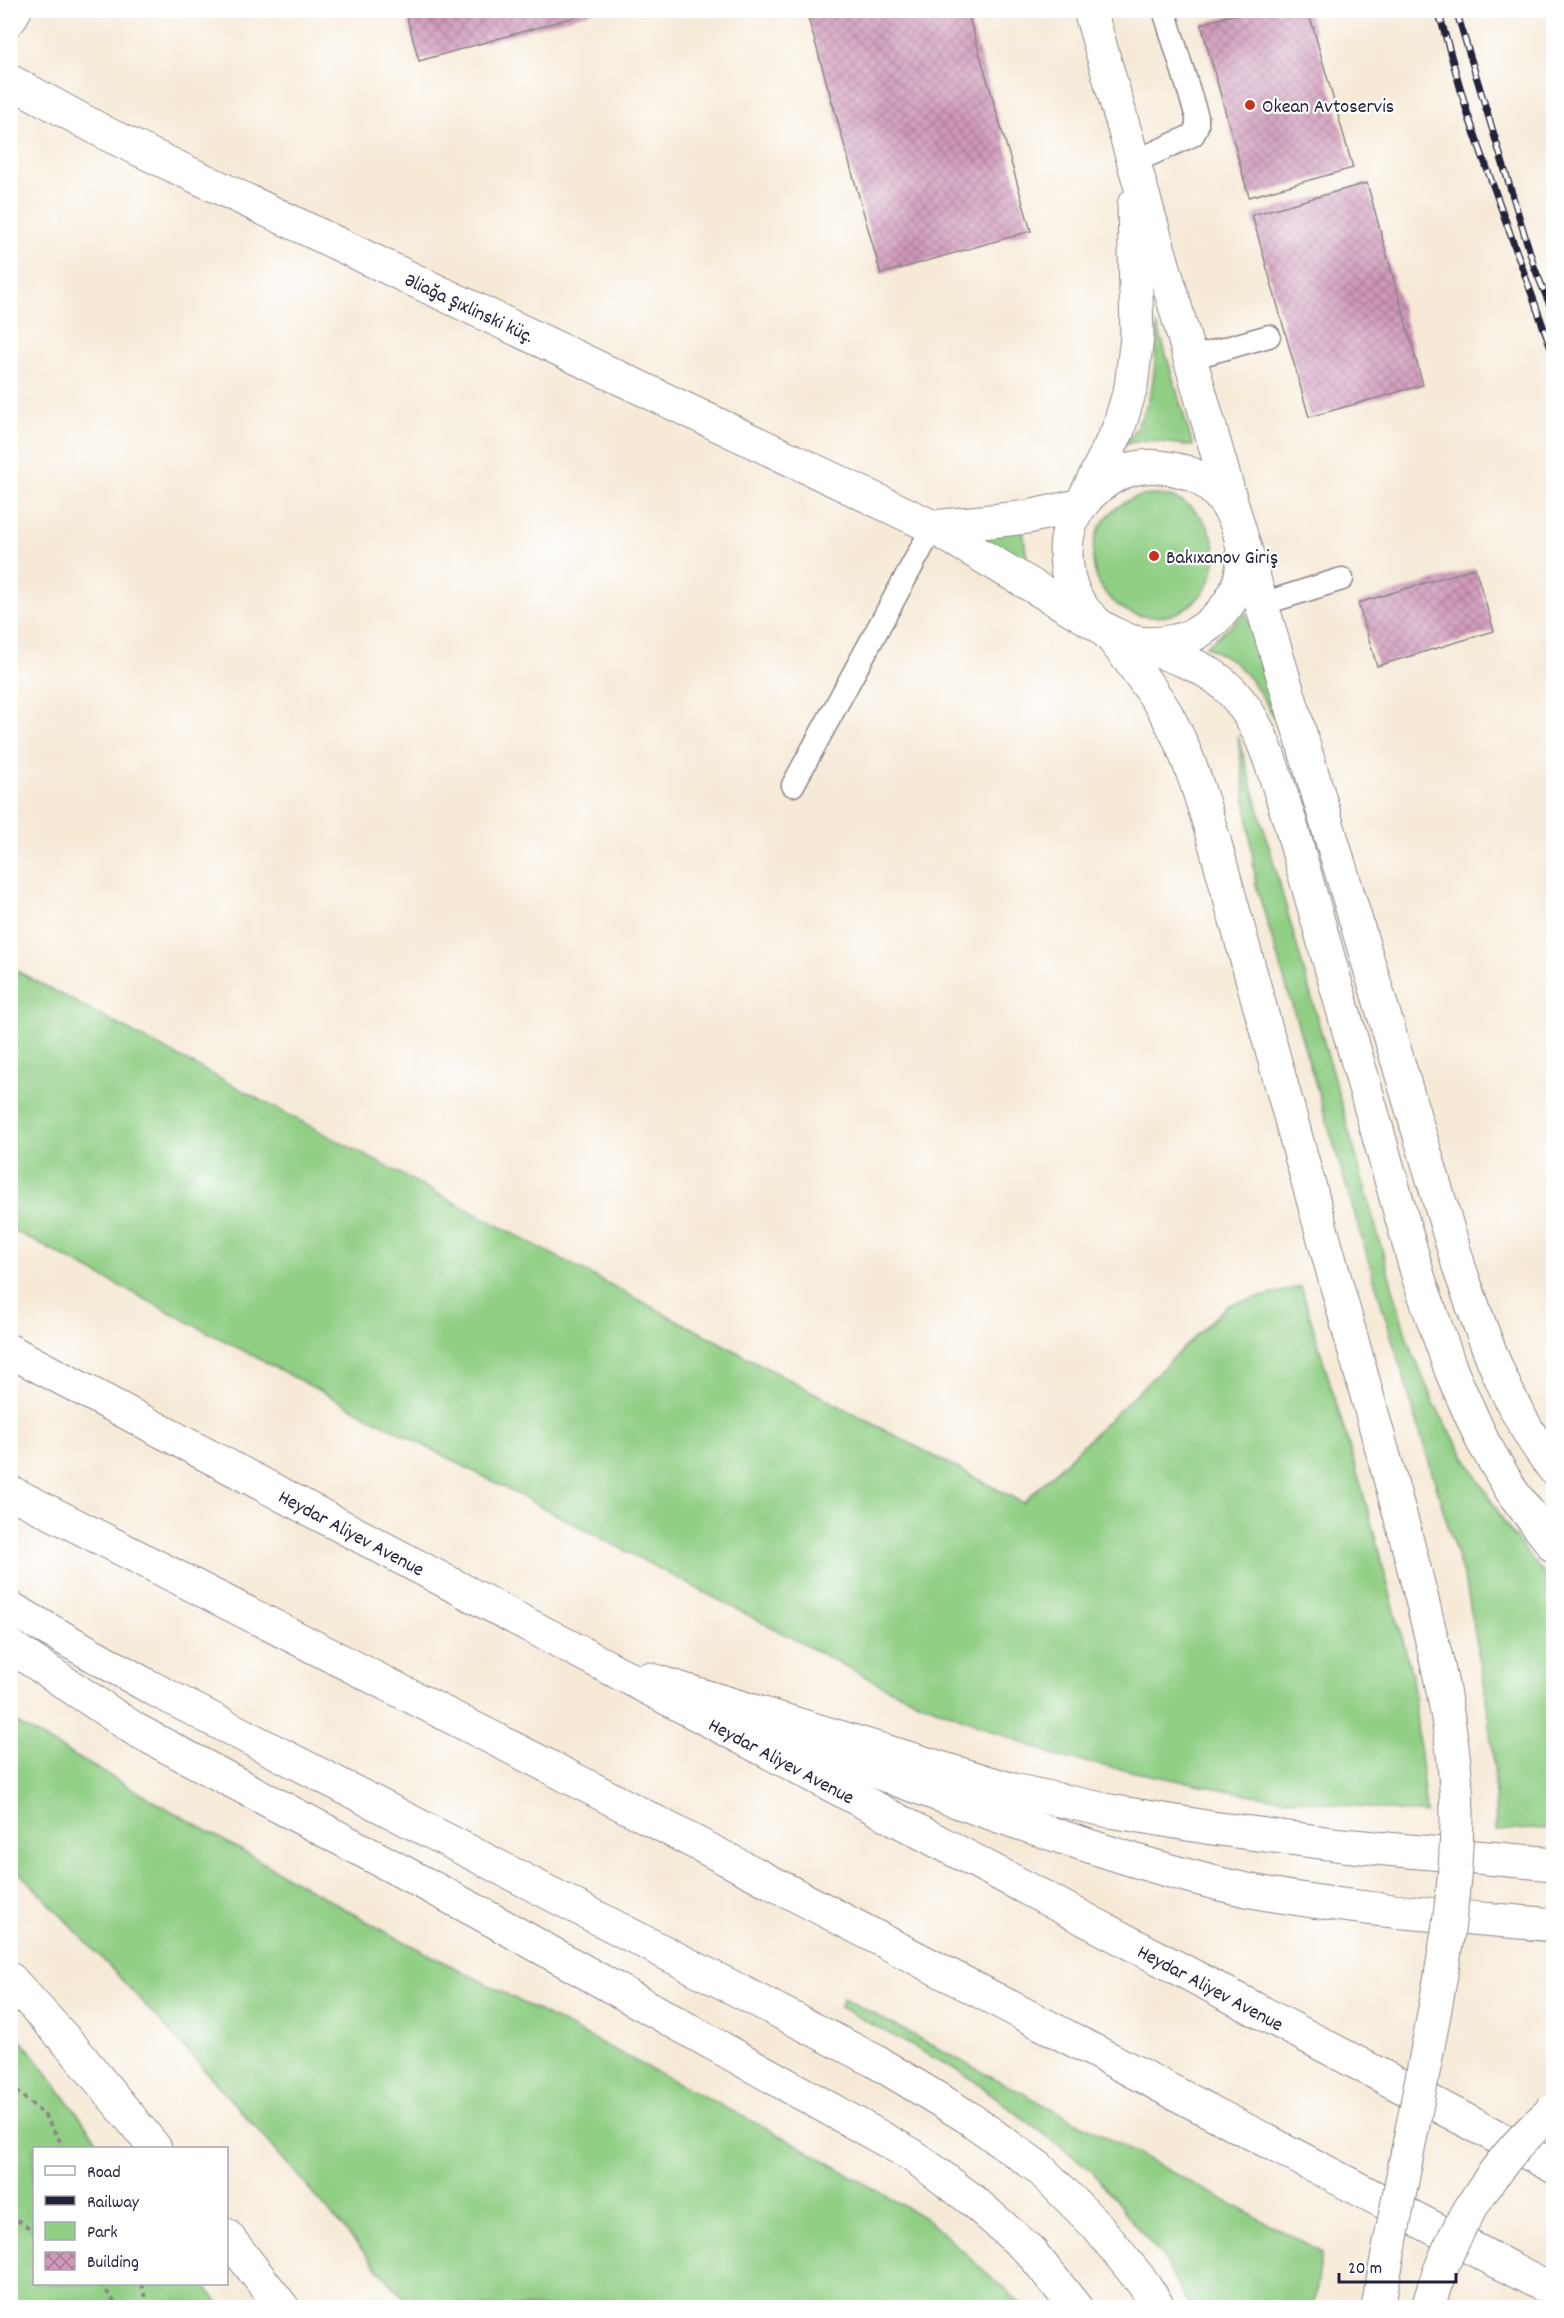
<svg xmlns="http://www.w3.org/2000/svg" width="1564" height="2318" font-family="Dekko,sans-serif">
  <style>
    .green { fill: #91cf85; stroke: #5a7860; stroke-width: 1.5 }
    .building { fill: url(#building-cross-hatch) }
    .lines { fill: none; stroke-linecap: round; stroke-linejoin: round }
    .service-casing { stroke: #8c8689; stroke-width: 25 }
    .minor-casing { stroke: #8c8689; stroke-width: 35 }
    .tertiary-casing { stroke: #8c8689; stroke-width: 35 }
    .secondary-casing { stroke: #8c8689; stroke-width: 35 }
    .primary-casing { stroke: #8c8689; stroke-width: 35 }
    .motorway-casing { stroke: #8c8689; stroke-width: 35 }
    .path { stroke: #8c8689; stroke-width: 4; stroke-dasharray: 4.5 4.5; stroke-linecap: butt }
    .service { stroke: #fff; stroke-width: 22 }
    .minor { stroke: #fff; stroke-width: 33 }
    .tertiary { stroke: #fff; stroke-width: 33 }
    .secondary { stroke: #fff; stroke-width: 33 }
    .primary { stroke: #fff; stroke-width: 33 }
    .motorway { stroke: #fff; stroke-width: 33 }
    .rail-casing { stroke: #22223b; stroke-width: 7 }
    .rail { stroke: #fff; stroke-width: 4.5; stroke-dasharray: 14; stroke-linecap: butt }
    .secondary-bridge-casing { stroke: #8c8689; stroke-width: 35; stroke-linecap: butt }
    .secondary-bridge { stroke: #fff; stroke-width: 33 }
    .poi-dot { fill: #c8321e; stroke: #fff; stroke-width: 2 }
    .labels { text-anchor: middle; stroke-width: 4.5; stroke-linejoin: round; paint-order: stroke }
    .poi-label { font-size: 20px; fill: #22223b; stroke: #fff; text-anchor: start }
    .street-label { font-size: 20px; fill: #22223b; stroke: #fff }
  </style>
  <defs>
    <pattern id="building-cross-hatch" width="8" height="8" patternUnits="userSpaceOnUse" patternTransform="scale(1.5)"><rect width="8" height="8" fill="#d098b9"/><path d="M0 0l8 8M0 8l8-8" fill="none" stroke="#a87c98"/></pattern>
  </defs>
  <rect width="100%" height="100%" fill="#fff"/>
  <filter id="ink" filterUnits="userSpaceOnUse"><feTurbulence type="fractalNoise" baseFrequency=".0167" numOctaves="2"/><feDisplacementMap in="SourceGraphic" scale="12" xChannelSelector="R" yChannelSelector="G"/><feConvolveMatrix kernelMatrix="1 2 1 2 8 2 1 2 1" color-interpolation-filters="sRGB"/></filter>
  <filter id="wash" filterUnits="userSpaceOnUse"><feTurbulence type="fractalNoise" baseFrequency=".008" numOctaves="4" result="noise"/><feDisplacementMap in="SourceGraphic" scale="24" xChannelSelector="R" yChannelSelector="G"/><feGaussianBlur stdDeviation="1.35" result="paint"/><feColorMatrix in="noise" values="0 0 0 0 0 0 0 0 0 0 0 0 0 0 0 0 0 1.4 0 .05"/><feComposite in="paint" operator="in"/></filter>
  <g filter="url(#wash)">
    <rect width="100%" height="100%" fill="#f6ead7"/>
    <!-- green -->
    <g class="green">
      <path d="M1157,324L1193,446L1145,440L1125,444C1156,404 1155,373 1157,324Z"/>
      <circle cx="1154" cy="556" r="61"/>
      <path d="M1023,529L1028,569L963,531Z"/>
      <path d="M1246,613L1280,729C1267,705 1253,677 1231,660C1224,655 1214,651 1206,646Z"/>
      <path d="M1238,736L1408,1342L1435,1406L1478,1479L1511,1533L1553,1585V1828L1496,1831L1494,1766L1485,1689L1467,1589L1256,885Z"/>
      <path d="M11,968L1023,1503L1228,1305L1301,1287L1362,1489L1412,1675L1426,1814L1252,1795L1059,1757L891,1690L11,1229Z"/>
      <path d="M11,1720L382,1930L796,2144L930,2221L1024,2307H411C282,2156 151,2006 11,1864Z"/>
      <path d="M843,1998L1322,2252L1314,2307H1190L1162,2257L1091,2170L969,2077L840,2007Z"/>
      <path d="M10,2031L28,2048L103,2148H34V2284H204L222,2307H11Z"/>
    </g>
    <g id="blocks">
      <!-- building -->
      <g class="building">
        <path d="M405,10H596V11L419,61Z"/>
        <path d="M806,10H967L1031,231L881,274Z"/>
        <path d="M1250,10H1308L1353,168L1249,197L1201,24Z"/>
        <path d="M1367,183L1423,385L1309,417L1252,215Z"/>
        <path d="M1475,568L1494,631L1377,666L1358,603Z"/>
      </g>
    </g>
  </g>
  <g filter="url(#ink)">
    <use href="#blocks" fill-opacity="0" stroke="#8c8689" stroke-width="1.5"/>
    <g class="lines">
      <defs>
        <g id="service">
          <path d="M1134,162L1193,135L1197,126V117L1164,10"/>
          <path d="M1191,358L1269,336"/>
          <path d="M1262,604L1342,579"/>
          <path d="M793,785L933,527"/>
        </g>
        <g id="minor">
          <path d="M10,19L15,10"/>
          <path d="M10,81L111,136L933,527L1100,626"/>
          <path d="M933,527L1028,517L1081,505"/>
        </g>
        <g id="tertiary">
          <path d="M1090,10L1237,522"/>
          <path d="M1082,503L1118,430L1131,387L1137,337L1134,205"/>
        </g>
        <g id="secondary">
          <path d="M1238,525L1460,1270C1484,1338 1508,1411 1554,1469"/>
          <path d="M1105,629C1113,633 1121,638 1130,641C1144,645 1160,644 1174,641C1193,638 1207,628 1220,614C1257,575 1247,515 1206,483C1193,472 1176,469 1160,467C1130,463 1100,480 1082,504C1059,533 1062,581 1084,610C1093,621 1104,629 1113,639C1132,663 1150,687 1166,713C1189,754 1202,799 1215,844"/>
          <path d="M1130,641C1158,652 1191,660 1215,677C1261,710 1273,771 1290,822L1419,1279L1452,1373L1483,1442L1513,1493L1554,1546"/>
          <path d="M648,1679L1013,1790L1110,1811L1212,1828L1342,1845L1554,1864"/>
        </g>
        <path id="primary" d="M707,1706C829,1755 951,1802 1077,1842C1134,1861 1192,1879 1252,1891C1351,1910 1453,1916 1554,1925"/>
        <g id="motorway">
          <path d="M10,1351L1554,2167"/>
          <path d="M10,1492L581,1783L1554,2291"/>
          <path d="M10,1608L148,1686L875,2061L966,2116L1039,2168L1096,2225L1143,2283L1159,2308"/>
          <path d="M10,1646L136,1730L478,1912L912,2155L972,2200L1031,2252L1076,2308"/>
          <path d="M10,1979L73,2048L155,2148"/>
          <path d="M226,2235L283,2308"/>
        </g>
      </defs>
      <!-- service casing -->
      <use href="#service" class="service-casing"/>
      <!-- minor casing -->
      <use href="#minor" class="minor-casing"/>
      <!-- tertiary casing -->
      <use href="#tertiary" class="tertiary-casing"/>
      <!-- secondary casing -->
      <use href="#secondary" class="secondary-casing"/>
      <!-- primary casing -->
      <use href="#primary" class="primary-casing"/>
      <!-- motorway casing -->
      <use href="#motorway" class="motorway-casing"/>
      <!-- path -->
      <g class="path">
        <path d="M10,2085L45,2116L64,2148"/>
        <path d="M10,2215L34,2231"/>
        <path d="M101,2284L119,2308"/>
        <path d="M142,2284L149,2308"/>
      </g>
      <!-- service -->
      <use href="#service" class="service"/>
      <!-- minor -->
      <use href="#minor" class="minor"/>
      <!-- tertiary -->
      <use href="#tertiary" class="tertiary"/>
      <!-- secondary -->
      <use href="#secondary" class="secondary"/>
      <!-- primary -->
      <use href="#primary" class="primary"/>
      <!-- motorway -->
      <use href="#motorway" class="motorway"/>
      <defs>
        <g id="rail">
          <path d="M1438,10L1468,115L1554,357"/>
          <path d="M1456,10L1535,269L1554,315"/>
        </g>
      </defs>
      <!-- rail casing -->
      <use href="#rail" class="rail-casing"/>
      <!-- rail -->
      <use href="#rail" class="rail"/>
      <defs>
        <g id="secondary-bridge">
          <path d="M1215,844L1405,1533C1428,1625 1456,1719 1457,1814C1457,1897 1441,1977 1426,2057C1410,2141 1393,2224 1378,2308"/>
          <path d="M1428,2308C1448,2233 1493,2162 1551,2112"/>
        </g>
      </defs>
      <!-- secondary-bridge casing -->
      <use href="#secondary-bridge" class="secondary-bridge-casing"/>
      <!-- secondary-bridge -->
      <use href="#secondary-bridge" class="secondary-bridge"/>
    </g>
  </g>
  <!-- markers -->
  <g class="poi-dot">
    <circle cx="1250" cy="105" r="6"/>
    <circle cx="1154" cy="556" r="6"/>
  </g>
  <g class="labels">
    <!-- poi labels -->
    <g class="poi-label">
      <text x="1262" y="112">Okean Avtoservis</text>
      <text x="1166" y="563">Bakıxanov Giriş</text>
    </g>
    <!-- street labels -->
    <g class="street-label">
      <text transform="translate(470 307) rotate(25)" y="7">Əliağa Şıxlinski küç.</text>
      <text transform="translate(352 1532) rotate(28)" y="7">Heydar Aliyev Avenue</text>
      <text transform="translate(782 1760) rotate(28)" y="7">Heydar Aliyev Avenue</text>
      <text transform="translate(1211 1987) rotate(28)" y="7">Heydar Aliyev Avenue</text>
    </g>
  </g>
  <!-- margin -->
  <rect width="1564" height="2318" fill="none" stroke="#fff" stroke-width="36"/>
  <!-- legend -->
  <rect x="33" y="2147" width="195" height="138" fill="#ffffff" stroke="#a7a7b1" stroke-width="1.5"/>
  <rect x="45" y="2166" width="30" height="9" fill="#ffffff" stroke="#a7a7b1" stroke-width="1.5"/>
  <text x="87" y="2177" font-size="18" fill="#22223b">Road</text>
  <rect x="45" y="2196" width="30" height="9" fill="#22223b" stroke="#a7a7b1" stroke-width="1.5"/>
  <text x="87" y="2207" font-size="18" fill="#22223b">Railway</text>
  <rect x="45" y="2222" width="30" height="18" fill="#91cf85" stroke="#a7a7b1" stroke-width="1.5"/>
  <text x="87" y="2237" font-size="18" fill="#22223b">Park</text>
  <rect x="45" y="2252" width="30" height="18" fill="url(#building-cross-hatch)" stroke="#a7a7b1" stroke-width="1.5"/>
  <text x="87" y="2267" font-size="18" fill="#22223b">Building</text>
  <!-- scale -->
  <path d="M1339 2273v9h117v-9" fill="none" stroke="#22223b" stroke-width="3"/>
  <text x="1348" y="2273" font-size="18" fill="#22223b" stroke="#ffffff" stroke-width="4.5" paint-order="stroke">20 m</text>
</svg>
